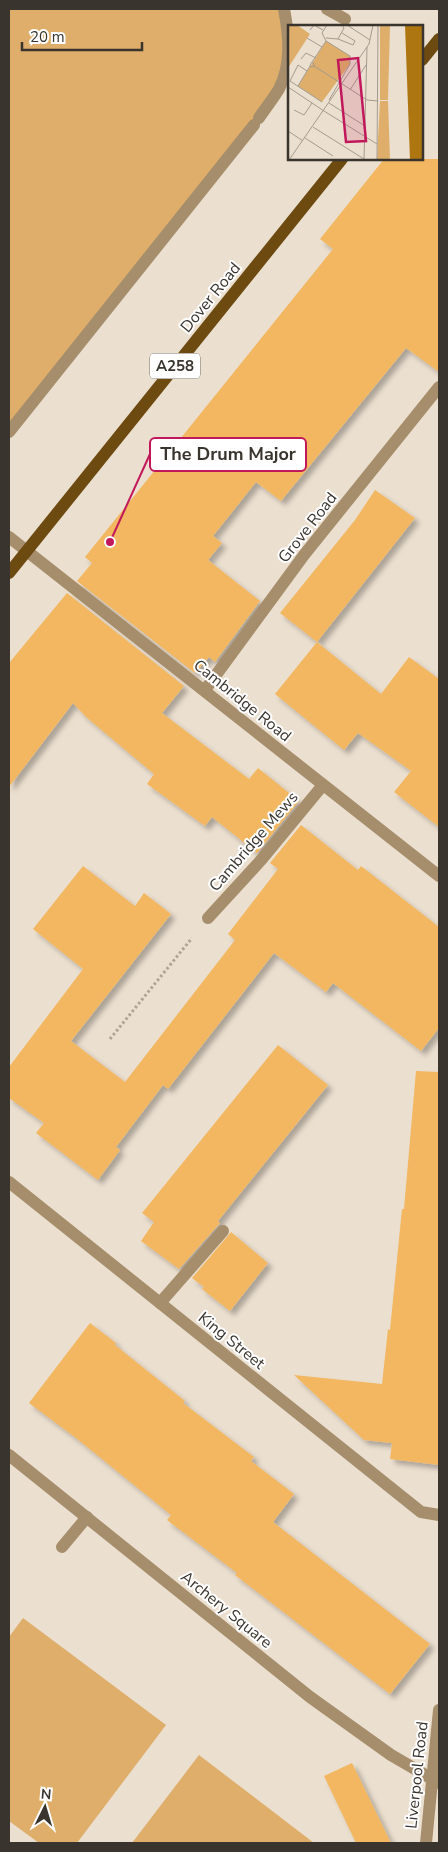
<svg xmlns="http://www.w3.org/2000/svg" width="448" height="1852" font-family="'Nunito Sans',sans-serif">
  <style>
    .green { fill: #deae6a }
    .building { fill: #f2b760; filter: url(#shadow) }
    .lines { fill: none; stroke-linecap: round; stroke-linejoin: round }
    .path { stroke: #ada497; stroke-width: 3; stroke-dasharray: 2.5 2.5; stroke-linecap: butt }
    .minor { stroke: #a68e6c; stroke-width: 12 }
    .major { stroke: #6c4a10; stroke-width: 12 }
    .labels { text-anchor: middle; stroke-width: 4; stroke-linejoin: round; paint-order: stroke }
    .shield { fill: #fff; stroke: #74726d; stroke-width: 1 }
    .shield-label { font-size: 15px; font-weight: bold; fill: #39352e }
    .street-label { font-size: 16px; fill: #39352e; stroke: #fff }
    .inset-road { fill: none; stroke: #a49b8f; stroke-width: 1 }
    .view { fill: #c2185b; fill-opacity: 0.15; stroke: #c2185b; stroke-width: 2.5 }
    .inset-edge { fill: none; stroke: #39352e; stroke-width: 2.5 }
    .leader { fill: none; stroke: #c2185b; stroke-width: 2 }
    .callout-dot { fill: #c2185b; stroke: #fff; stroke-width: 2 }
    .callout { fill: #fff; stroke: #c2185b; stroke-width: 2 }
    .callout-label { font-size: 18px; text-anchor: middle; font-weight: bold; fill: #39352e }
  </style>
  <defs>
    <filter id="shadow"><feDropShadow dx="4.5" dy="4.5" stdDeviation="2.5" flood-color="#0004"/></filter>
  </defs>
  <rect width="100%" height="100%" fill="#ebdfcf"/>
  <!-- green -->
  <g class="green">
    <path d="M9,9H284L289,32L279,89L9,432Z"/>
    <path d="M23,1618L166,1725L77,1843H39L9,1821V1637Z"/>
    <path d="M199,1755L314,1843H132Z"/>
  </g>
  <!-- building -->
  <g class="building">
    <path d="M384,159H439V372L406,348L281,501L256,482L213,536L222,543L208,560L260,601L215,662L209,657L195,673L77,581L92,563L85,557L333,249L320,239Z"/>
    <path d="M375,490L415,518L317,642L280,613L355,520Z"/>
    <path d="M67,593L184,686L162,713L249,779L258,768L299,801L257,853L212,817L205,826L147,784L154,774L86,717L73,703L9,787V663Z"/>
    <path d="M317,642L381,694L409,657L439,679V827L394,792L411,771L358,733L344,750L275,694Z"/>
    <path d="M301,825L358,870L361,866L439,927V1028L421,1051L333,983L326,992L274,953L168,1089L163,1085L116,1147L120,1150L98,1180L36,1133L44,1123L9,1098V1067L83,969L33,929L83,866L135,906L144,893L171,914L71,1041L125,1082L235,940L228,934L278,869L270,863Z"/>
    <path d="M278,1045L328,1085L218,1221L220,1223L179,1269L141,1241L154,1222L142,1213Z"/>
    <path d="M416,1071L439,1072V1465L390,1459L392,1443L364,1440L294,1375L382,1384L388,1329L390,1330L402,1209H404Z"/>
    <path d="M231,1232L268,1263L230,1311L202,1289L204,1287L192,1278Z"/>
    <path d="M90,1323L116,1343L115,1345L185,1401L183,1403L254,1457L251,1461L294,1494L273,1522L430,1644L390,1694L235,1575L237,1573L167,1520L171,1515L76,1438L29,1403Z"/>
    <path d="M352,1763L391,1843H356L324,1776Z"/>
  </g>
  <g class="lines">
    <!-- path -->
    <path class="path" d="M110,1039L192,938"/>
    <!-- minor -->
    <g class="minor">
      <path d="M327,9L345,19"/>
      <path d="M259,118C265,109 273,99 279,89C292,64 289,35 284,9"/>
      <path d="M9,432L254,125"/>
      <path d="M9,537L439,876"/>
      <path d="M205,690L304,555L439,387"/>
      <path d="M208,918L262,859L323,785"/>
      <path d="M9,1182L421,1512L439,1515"/>
      <path d="M160,1303L223,1231"/>
      <path d="M9,1455L310,1697L391,1755L439,1783"/>
      <path d="M62,1547L87,1517"/>
      <path d="M426,1843L439,1710"/>
    </g>
    <!-- major -->
    <g class="major">
      <path d="M422,60L439,39"/>
      <path d="M9,573L342,159"/>
    </g>
  </g>
  <g class="labels">
    <!-- shield labels -->
    <rect class="shield" x="150" y="353.5" width="50" height="25" rx="4"/>
    <g class="shield-label">
      <text x="175" y="371">A258</text>
    </g>
    <!-- street labels -->
    <g class="street-label">
      <text transform="translate(210 297) rotate(-51)" y="6">Dover Road</text>
      <text transform="translate(307 527) rotate(-52)" y="6">Grove Road</text>
      <text transform="translate(243 700) rotate(39)" y="6">Cambridge Road</text>
      <text transform="translate(253 841) rotate(-49)" y="6">Cambridge Mews</text>
      <text transform="translate(232 1340) rotate(39)" y="6">King Street</text>
      <text transform="translate(227 1609) rotate(39)" y="6">Archery Square</text>
      <text transform="translate(416 1775) rotate(-84)" y="6">Liverpool Road</text>
    </g>
  </g>
  <!-- overview -->
  <g transform="translate(288 25)">
    <rect width="135" height="135" fill="#ebdfcf"/>
    <path d="M0,0H9L22,9L0,43ZM92,1H102L100,75H92ZM38,16L62,31V39L34,77L10,61ZM92,76H100L102,135H89Z" fill="#deae6a"/>
    <path d="M117,0H135V135H122Z" fill="#ae7611"/>
    <path class="inset-road" d="M59,0L82,15M22,5L26,0L35,5M19,13L34,22M38,13L50,14L56,3L54,0M50,14L65,20L67,16L54,8M38,16L62,31V39M13,34L18,28L28,33M25,37L26,41L23,42L22,40L38,16L34,8L39,0M26,41L79,75L90,76M19,46L10,40L2,56L34,77M10,61L22,41M0,62L36,86M62,65L78,40M41,75L62,39M41,78L77,101M6,85L16,90L24,78M36,86L89,119M25,102L76,134M0,106L15,116M17,113L45,131M1,135L81,19L85,0M76,135L79,22M89,135L90,0"/>
    <path class="view" d="M70,33L78,116L58,117L50,35Z"/>
    <rect width="135" height="135" class="inset-edge"/>
  </g>
  <!-- callouts -->
  <path class="leader" d="M110 542L150 454"/>
  <circle class="callout-dot" cx="110" cy="542" r="5"/>
  <rect class="callout" x="150" y="438" width="156" height="33" rx="5"/>
  <g class="callout-label">
    <text x="228" y="460">The Drum Major</text>
  </g>
  <!-- border -->
  <rect width="448" height="1852" fill="none" stroke="#39352e" stroke-width="20"/>
  <!-- north arrow -->
  <g transform="translate(45 1807) rotate(5)" stroke="#ffffff" stroke-width="4" paint-order="stroke">
  <path d="M0-4L9 19L0 12L-9 19Z" fill="#39352e"/>
  <text y="-8" font-size="14" font-weight="bold" text-anchor="middle" fill="#39352e">N</text>
  </g>
  <!-- scale -->
  <path d="M22 42v8h120v-8" fill="none" stroke="#39352e" stroke-width="2.5"/>
  <text x="30" y="42" font-size="15" fill="#39352e" stroke="#ffffff" stroke-width="4" paint-order="stroke">20 m</text>
</svg>
